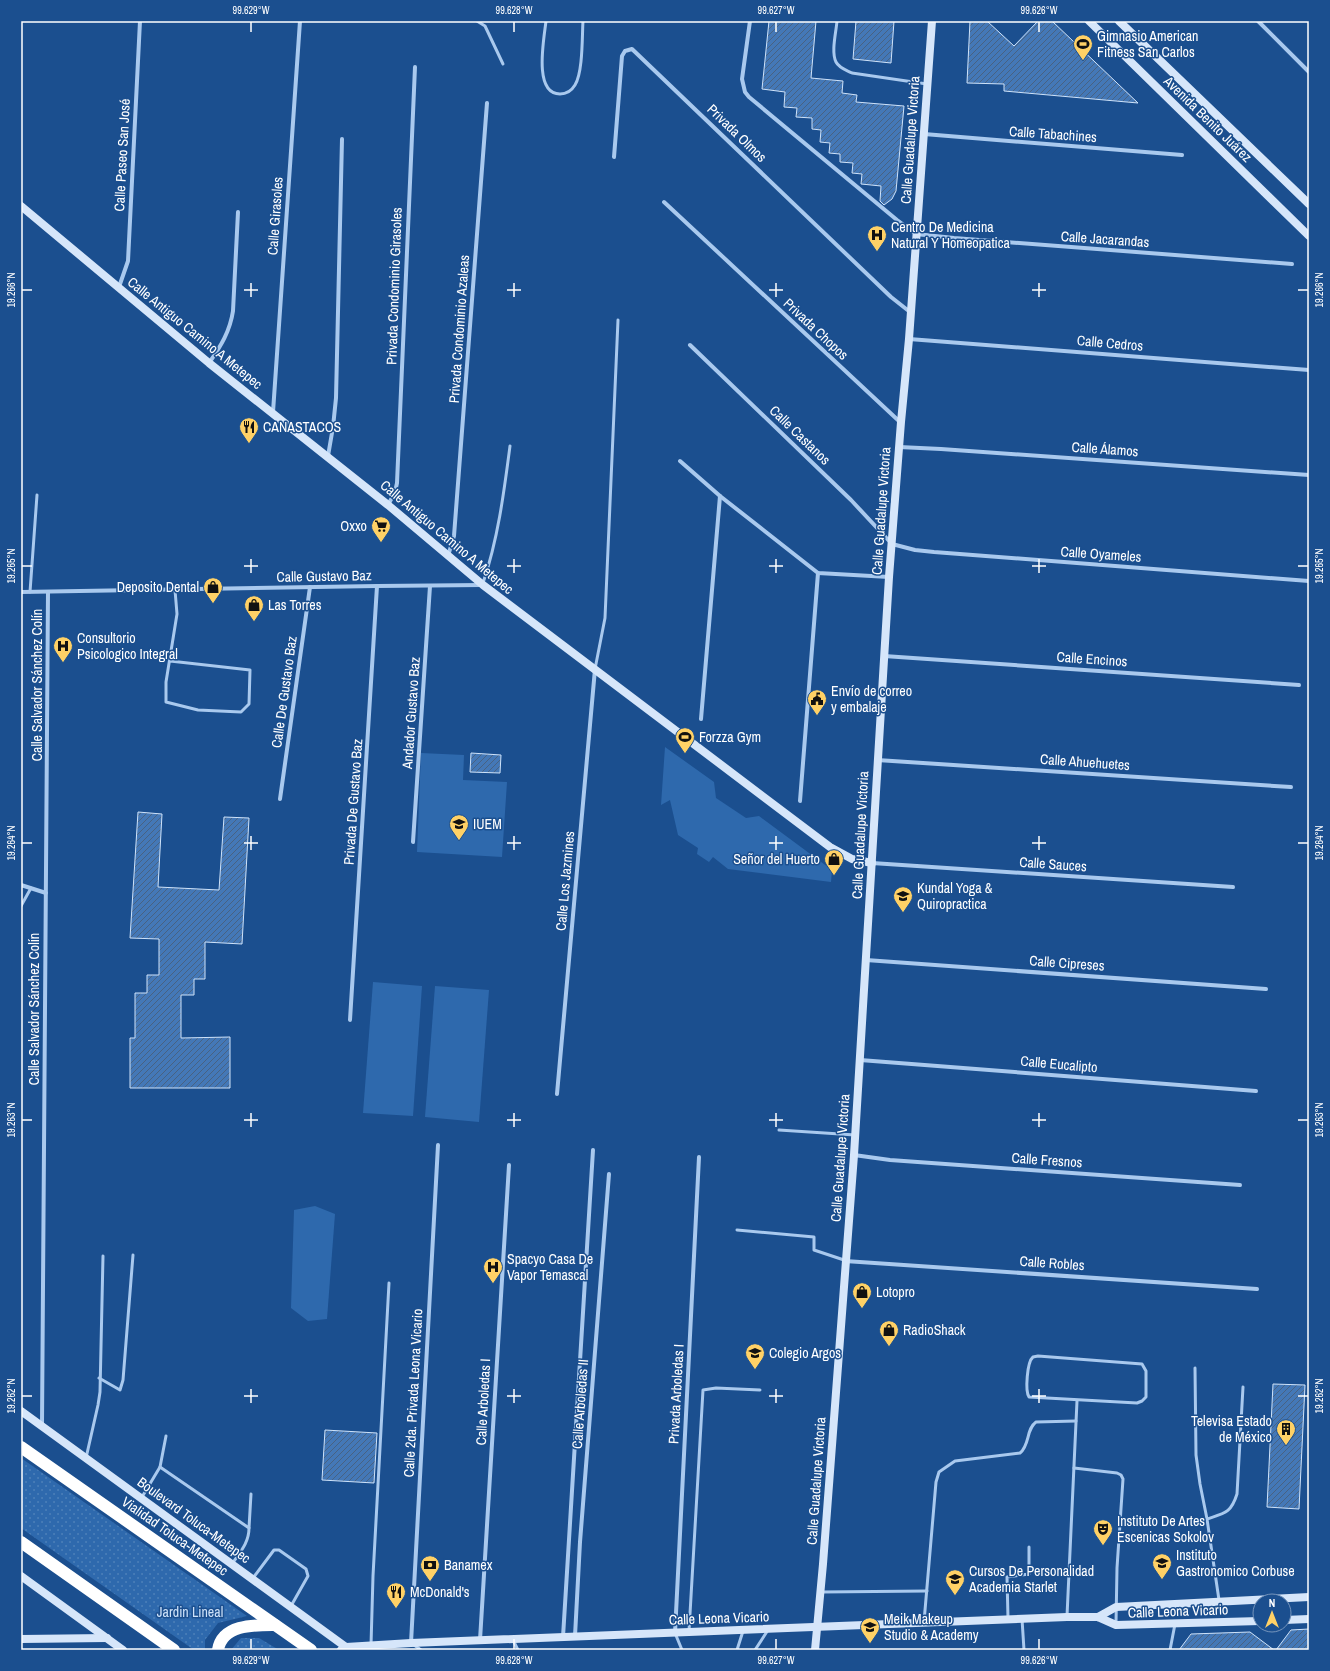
<svg xmlns="http://www.w3.org/2000/svg" width="1330" height="1671" font-family="'Archivo Narrow',sans-serif">
  <style>
    .grass { fill: #2e69ad }
    .park { fill: url(#park-dots) }
    .building { fill: url(#building-hatch); stroke: #cfe3fa }
    .lines { fill: none; stroke-linecap: round; stroke-linejoin: round }
    .lane { stroke: #a9c9ee; stroke-width: 3 }
    .street { stroke: #a9c9ee; stroke-width: 4 }
    .secondary { stroke: #d6e6fa; stroke-width: 8 }
    .highway { stroke: #fff; stroke-width: 12 }
    .ticks { fill: none; stroke: #fff; stroke-width: 1.5 }
    .labels { text-anchor: middle; stroke-width: 3; stroke-linejoin: round; paint-order: stroke }
    .poi-label { font-size: 14px; fill: #fff; stroke: #1b4f8f; text-anchor: start }
    .street-label { font-size: 14px; fill: #fff; stroke: #1b4f8f }
    .park-label { font-size: 14px; fill: #cfe3fa; stroke: #1b4f8f }
    .neatline { fill: none; stroke: #fff; stroke-width: 1.5 }
    .ticks-label { font-size: 10px; text-anchor: middle; fill: #fff }
  </style>
  <defs>
    <pattern id="park-dots" width="8" height="8" patternUnits="userSpaceOnUse"><rect width="8" height="8" fill="#2e69ad"/><path d="M2 2h.1M6 6h.1" fill="none" stroke="#4d80b9" stroke-width="1.8" stroke-linecap="round"/></pattern>
    <pattern id="building-hatch" width="6" height="6" patternUnits="userSpaceOnUse"><rect width="6" height="6" fill="#4478b7"/><path d="M-1 1l2-2M0 6l6-6M5 7l2-2" fill="none" stroke="#486282"/></pattern>
  </defs>
  <rect width="100%" height="100%" fill="#1b4f8f"/>
  <!-- grass -->
  <g class="grass">
    <path d="M665,747L714,782L716,798L746,818L759,816L832,870L831,882L728,869L713,857L709,862L697,854L698,848L678,835L670,800L661,805Z"/>
    <path d="M421,753L464,755L463,780L507,782L502,857L417,852Z"/>
    <path d="M373,982L422,986L413,1116L363,1113Z"/>
    <path d="M435,986L489,990L479,1122L425,1117Z"/>
    <path d="M315,1206L335,1214L327,1319L308,1321L291,1308L294,1210Z"/>
  </g>
  <!-- park -->
  <g class="park">
    <path d="M21,1458L247,1616L218,1623L205,1640V1650H194L21,1528Z"/>
    <path d="M241,1638H259L279,1650H231Z"/>
  </g>
  <!-- building -->
  <g class="building">
    <path d="M769,21H816L811,78L843,81L842,93L857,95L856,102L904,106L896,191L892,199L884,205L880,201L881,186L861,184L862,174L852,173L853,163L840,162V154L829,153L830,143L820,142L821,130L812,129V118L796,117L797,108L784,107L785,92L762,89Z"/>
    <path d="M856,21H894L891,63L853,59Z"/>
    <path d="M970,21H987L1014,46L1038,21H1052L1138,103L1004,91V84L967,83Z"/>
    <path d="M471,753L501,755L500,773L470,772Z"/>
    <path d="M138,812L162,814L158,887L219,890L224,817L249,818L242,944L205,942V979H194V995H181V1038L230,1037V1088H130V1038H135V993H147V975H159V939L130,938Z"/>
    <path d="M1273,1384L1305,1385L1299,1509L1267,1507Z"/>
    <path d="M325,1430L377,1433L374,1483L322,1480Z"/>
    <path d="M1309,1629V1650H1276L1291,1630Z"/>
    <path d="M1250,1632L1274,1650H1179L1191,1634Z"/>
  </g>
  <g class="lines">
    <!-- lane -->
    <g class="lane">
      <path d="M477,21L485,26L503,64"/>
      <path d="M546,21C544,39 533,94 560,94C567,94 572,90 575,85C583,72 582,37 583,21"/>
      <path d="M837,21C836,33 831,52 836,62C839,68 846,70 852,73L927,84"/>
      <path d="M483,583C498,539 504,492 510,446"/>
      <path d="M30,592L37,495"/>
      <path d="M170,661L250,670L249,704L241,712L198,710L166,702V682L177,614L175,590"/>
      <path d="M595,669L605,618L618,320"/>
      <path d="M21,906L31,888"/>
      <path d="M779,1130L855,1135"/>
      <path d="M737,1230L814,1237V1250L844,1260"/>
      <path d="M1038,1356L1142,1364L1146,1371V1397L1142,1401L1137,1403L1029,1397C1025,1391 1027,1362 1033,1357Z"/>
      <path d="M1195,1368L1196,1455L1200,1484L1207,1519"/>
      <path d="M99,1378L120,1390L123,1380L133,1255"/>
      <path d="M86,1458L98,1405L100,1392L103,1256"/>
      <path d="M160,1467L166,1436"/>
      <path d="M1074,1468L1117,1473L1121,1475L1123,1479L1117,1568L1116,1623"/>
      <path d="M142,1497L160,1467L249,1528C249,1543 240,1552 232,1564"/>
      <path d="M249,1528L251,1494"/>
      <path d="M253,1578L274,1550H279L306,1569L308,1576L291,1606"/>
      <path d="M822,1592L927,1591"/>
      <path d="M1219,1600L1207,1519C1225,1513 1231,1513 1237,1494L1243,1387"/>
      <path d="M1067,1616L1077,1401"/>
      <path d="M1008,1618L1007,1577L1029,1574V1547"/>
      <path d="M1022,1619L1024,1650"/>
      <path d="M924,1622L936,1482L939,1472L955,1461L1020,1453C1030,1445 1026,1429 1036,1422L1076,1421"/>
      <path d="M689,1631L703,1390L716,1388L760,1390"/>
      <path d="M675,1633L682,1650"/>
      <path d="M513,1640L518,1650"/>
      <path d="M371,1645L373,1576L389,1283"/>
      <path d="M414,1645L421,1650"/>
      <path d="M737,1650L743,1631"/>
      <path d="M755,1650L768,1630"/>
      <path d="M1170,1650L1175,1624"/>
    </g>
    <!-- street -->
    <g class="street">
      <path d="M750,21L742,79L745,92L749,97L897,220L916,234L954,238L1292,264"/>
      <path d="M1258,21L1309,72"/>
      <path d="M924,134L1182,155"/>
      <path d="M614,157L622,56L625,51L632,49L891,297L910,312"/>
      <path d="M664,202L900,422"/>
      <path d="M119,287L128,261L140,21"/>
      <path d="M909,339L1309,370"/>
      <path d="M690,345L851,500L892,544L915,550L934,552L1309,581"/>
      <path d="M209,363C221,346 230,331 233,311L238,212"/>
      <path d="M273,412L300,21"/>
      <path d="M899,447L941,449L1309,475"/>
      <path d="M328,456L333,427L336,398L342,139"/>
      <path d="M680,461L720,496L818,573L889,577"/>
      <path d="M388,505L395,492L397,483L415,67"/>
      <path d="M448,556L454,536L487,103"/>
      <path d="M21,592L377,586L483,585"/>
      <path d="M884,656L1299,685"/>
      <path d="M701,719L720,496"/>
      <path d="M877,760L1291,787"/>
      <path d="M280,799L310,587"/>
      <path d="M800,801L818,573"/>
      <path d="M413,842L430,586"/>
      <path d="M872,863L1233,887"/>
      <path d="M21,885L46,893"/>
      <path d="M866,960L1266,989"/>
      <path d="M350,1020L377,586"/>
      <path d="M860,1060L1256,1091"/>
      <path d="M557,1094L595,669"/>
      <path d="M854,1155L890,1160L1240,1185"/>
      <path d="M845,1261L1257,1289"/>
      <path d="M42,1425L48,592"/>
      <path d="M675,1633L699,1157"/>
      <path d="M575,1636L580,1542L609,1174"/>
      <path d="M563,1637L593,1150"/>
      <path d="M480,1640L509,1165"/>
      <path d="M411,1643L438,1145"/>
    </g>
    <!-- secondary -->
    <g class="secondary">
      <path d="M1089,21L1309,236"/>
      <path d="M1119,21L1309,204"/>
      <path d="M21,206L209,363L388,505L483,585L830,847L852,859L872,863"/>
      <path d="M21,1411L350,1650"/>
      <path d="M21,1576L123,1650"/>
      <path d="M1098,1617L1116,1607L1309,1597"/>
      <path d="M1284,1620L1309,1619"/>
      <path d="M21,1639L107,1638"/>
      <path d="M341,1650L346,1647L411,1643L1067,1617H1098L1116,1625L1260,1621"/>
      <path d="M815,1650L823,1564L854,1155L889,577L901,422L909,339L932,21"/>
    </g>
    <!-- highway -->
    <g class="highway">
      <path d="M21,1447L311,1650"/>
      <path d="M21,1542L174,1650"/>
      <path d="M218,1650C222,1624 255,1625 275,1625"/>
    </g>
  </g>
  <!-- ticks -->
  <path class="ticks" d="M251,22V32M514,22V32M776,22V32M1039,22V32M251,283V297M514,283V297M776,283V297M1039,283V297M22,290H32M244,290H258M507,290H521M769,290H783M1032,290H1046M1298,290H1308M251,559V573M514,559V573M776,559V573M1039,559V573M22,566H32M244,566H258M507,566H521M769,566H783M1032,566H1046M1298,566H1308M251,836V850M514,836V850M776,836V850M1039,836V850M22,843H32M244,843H258M507,843H521M769,843H783M1032,843H1046M1298,843H1308M251,1113V1127M514,1113V1127M776,1113V1127M1039,1113V1127M22,1120H32M244,1120H258M507,1120H521M769,1120H783M1032,1120H1046M1298,1120H1308M251,1389V1403M514,1389V1403M776,1389V1403M1039,1389V1403M22,1396H32M244,1396H258M507,1396H521M769,1396H783M1032,1396H1046M1298,1396H1308M251,1639V1649M514,1639V1649M776,1639V1649M1039,1639V1649"/>
  <!-- icons -->
  <defs>
    <symbol id="stadium-pin" viewBox="-11 -11 22 30"><path d="M0 17L-7.5 6A9.5 9.5 0 1 1 7.5 6Z" fill="#ffd166" stroke="#1b4f8f"/><path d="M0-5a6.5 5 0 1 0 0 10a6.5 5 0 1 0 0-10ZM-3.5-1.8h7v3.6h-7Z" fill="#111"/></symbol>
    <symbol id="hospital-pin" viewBox="-11 -11 22 30"><path d="M0 17L-7.5 6A9.5 9.5 0 1 1 7.5 6Z" fill="#ffd166" stroke="#1b4f8f"/><path d="M-5-5h3v3.5h4V-5h3V5h-3V1.5h-4V5h-3Z" fill="#111"/></symbol>
    <symbol id="restaurant-pin" viewBox="-11 -11 22 30"><path d="M0 17L-7.5 6A9.5 9.5 0 1 1 7.5 6Z" fill="#ffd166" stroke="#1b4f8f"/><path d="M-5-6h1v4h1v-4h1v4h1v-4h1v5L-1.5 .5V6h-2V.5L-5-1ZM5-6V6H3V1.5H1.5Q1.5-4 5-6Z" fill="#111"/></symbol>
    <symbol id="supermarket-pin" viewBox="-11 -11 22 30"><path d="M0 17L-7.5 6A9.5 9.5 0 1 1 7.5 6Z" fill="#ffd166" stroke="#1b4f8f"/><path d="M-6-5.5h2.5l.6 2H6L4.5 2H-2.5L-4.4-4H-6ZM-1.5 3.2a1.3 1.3 0 1 0 .1 0ZM3 3.2a1.3 1.3 0 1 0 .1 0Z" fill="#111"/></symbol>
    <symbol id="shop-pin" viewBox="-11 -11 22 30"><path d="M0 17L-7.5 6A9.5 9.5 0 1 1 7.5 6Z" fill="#ffd166" stroke="#1b4f8f"/><path d="M-5-2.5h2.3a2.7 3.5 0 0 1 5.4 0H5L5.5 6h-11ZM-1.5-2.5h3a1.5 2.3 0 0 0-3 0Z" fill="#111"/></symbol>
    <symbol id="civic-pin" viewBox="-11 -11 22 30"><path d="M0 17L-7.5 6A9.5 9.5 0 1 1 7.5 6Z" fill="#ffd166" stroke="#1b4f8f"/><path d="M-.6-6.5H3V-4.5H.6V-3L4-1V1h2V6H-6V1h2V-1L-.6-3ZM-1.2 2.5V6h2.4V2.5Z" fill="#111"/></symbol>
    <symbol id="university-pin" viewBox="-11 -11 22 30"><path d="M0 17L-7.5 6A9.5 9.5 0 1 1 7.5 6Z" fill="#ffd166" stroke="#1b4f8f"/><path d="M0-5L7-2L0 1L-7-2ZM-4 1L0 2.5L4 1V4Q0 6-4 4Z" fill="#111"/></symbol>
    <symbol id="school-pin" viewBox="-11 -11 22 30"><path d="M0 17L-7.5 6A9.5 9.5 0 1 1 7.5 6Z" fill="#ffd166" stroke="#1b4f8f"/><path d="M0-5L7-2L0 1L-7-2ZM-4 1L0 2.5L4 1V4Q0 6-4 4Z" fill="#111"/></symbol>
    <symbol id="building-pin" viewBox="-11 -11 22 30"><path d="M0 17L-7.5 6A9.5 9.5 0 1 1 7.5 6Z" fill="#ffd166" stroke="#1b4f8f"/><path d="M-4-6H4V6H1V3H-1V6H-4ZM-2.5-4.3h1.7v1.8h-1.7ZM.8-4.3h1.7v1.8H.8ZM-2.5-1h1.7V.8h-1.7ZM.8-1h1.7V.8H.8Z" fill="#111"/></symbol>
    <symbol id="theatre-pin" viewBox="-11 -11 22 30"><path d="M0 17L-7.5 6A9.5 9.5 0 1 1 7.5 6Z" fill="#ffd166" stroke="#1b4f8f"/><path d="M-5-5.5Q0-4 5-5.5V0Q5 5 0 6Q-5 5-5 0ZM-3.3-2.5H-1v1.5H-3.3ZM1-2.5H3.3v1.5H1ZM-2.8 1Q0 5.5 2.8 1Z" fill="#111"/></symbol>
    <symbol id="bank-pin" viewBox="-11 -11 22 30"><path d="M0 17L-7.5 6A9.5 9.5 0 1 1 7.5 6Z" fill="#ffd166" stroke="#1b4f8f"/><path d="M-6-4H6V4H-6ZM0-2.3a2.3 2.3 0 1 0 0 4.6a2.3 2.3 0 1 0 0-4.6Z" fill="#111"/></symbol>
  </defs>
  <g fill-rule="evenodd">
    <use href="#stadium-pin" x="1072" y="33" width="22" height="30"/>
    <use href="#hospital-pin" x="866" y="224" width="22" height="30"/>
    <use href="#restaurant-pin" x="238" y="416" width="22" height="30"/>
    <use href="#supermarket-pin" x="370" y="515" width="22" height="30"/>
    <use href="#shop-pin" x="202" y="576" width="22" height="30"/>
    <use href="#shop-pin" x="243" y="594" width="22" height="30"/>
    <use href="#hospital-pin" x="52" y="635" width="22" height="30"/>
    <use href="#civic-pin" x="806" y="688" width="22" height="30"/>
    <use href="#stadium-pin" x="674" y="726" width="22" height="30"/>
    <use href="#university-pin" x="448" y="813" width="22" height="30"/>
    <use href="#shop-pin" x="823" y="848" width="22" height="30"/>
    <use href="#school-pin" x="892" y="885" width="22" height="30"/>
    <use href="#hospital-pin" x="482" y="1256" width="22" height="30"/>
    <use href="#shop-pin" x="851" y="1281" width="22" height="30"/>
    <use href="#shop-pin" x="878" y="1319" width="22" height="30"/>
    <use href="#school-pin" x="744" y="1342" width="22" height="30"/>
    <use href="#building-pin" x="1275" y="1418" width="22" height="30"/>
    <use href="#theatre-pin" x="1092" y="1518" width="22" height="30"/>
    <use href="#university-pin" x="1151" y="1552" width="22" height="30"/>
    <use href="#bank-pin" x="419" y="1554" width="22" height="30"/>
    <use href="#school-pin" x="944" y="1568" width="22" height="30"/>
    <use href="#restaurant-pin" x="385" y="1581" width="22" height="30"/>
    <use href="#university-pin" x="859" y="1616" width="22" height="30"/>
  </g>
  <g class="labels">
    <!-- poi labels -->
    <g class="poi-label">
      <text x="1097" y="41">Gimnasio American<tspan x="1097" dy="16">Fitness San Carlos</tspan></text>
      <text x="891" y="232">Centro De Medicina<tspan x="891" dy="16">Natural Y Homeopatica</tspan></text>
      <text x="263" y="432">CANASTACOS</text>
      <text x="367" y="531" text-anchor="end">Oxxo</text>
      <text x="199" y="592" text-anchor="end">Deposito Dental</text>
      <text x="268" y="610">Las Torres</text>
      <text x="77" y="643">Consultorio<tspan x="77" dy="16">Psicologico Integral</tspan></text>
      <text x="831" y="696">Envío de correo<tspan x="831" dy="16">y embalaje</tspan></text>
      <text x="699" y="742">Forzza Gym</text>
      <text x="473" y="829">IUEM</text>
      <text x="820" y="864" text-anchor="end">Señor del Huerto</text>
      <text x="917" y="893">Kundal Yoga &amp;<tspan x="917" dy="16">Quiropractica</tspan></text>
      <text x="507" y="1264">Spacyo Casa De<tspan x="507" dy="16">Vapor Temascal</tspan></text>
      <text x="876" y="1297">Lotopro</text>
      <text x="903" y="1335">RadioShack</text>
      <text x="769" y="1358">Colegio Argos</text>
      <text x="1272" y="1426" text-anchor="end">Televisa Estado<tspan x="1272" dy="16">de México</tspan></text>
      <text x="1117" y="1526">Instituto De Artes<tspan x="1117" dy="16">Escenicas Sokolov</tspan></text>
      <text x="1176" y="1560">Instituto<tspan x="1176" dy="16">Gastronomico Corbuse</tspan></text>
      <text x="444" y="1570">Banamex</text>
      <text x="969" y="1576">Cursos De Personalidad<tspan x="969" dy="16">Academia Starlet</tspan></text>
      <text x="410" y="1597">McDonald's</text>
      <text x="884" y="1624">Meik Makeup<tspan x="884" dy="16">Studio &amp; Academy</tspan></text>
    </g>
    <!-- street labels -->
    <g class="street-label">
      <text transform="translate(1208 119) rotate(44)" y="5">Avenida Benito Juárez</text>
      <text transform="translate(737 133) rotate(44)" y="5">Privada Olmos</text>
      <text transform="translate(1053 134) rotate(4)" y="5">Calle Tabachines</text>
      <text transform="translate(910 140) rotate(-86)" y="5">Calle Guadalupe Victoria</text>
      <text transform="translate(122 155) rotate(-87)" y="5">Calle Paseo San José</text>
      <text transform="translate(275 216) rotate(-86)" y="5">Calle Girasoles</text>
      <text transform="translate(1105 239) rotate(4)" y="5">Calle Jacarandas</text>
      <text transform="translate(394 286) rotate(-88)" y="5">Privada Condominio Girasoles</text>
      <text transform="translate(459 329) rotate(-86)" y="5">Privada Condominio Azaleas</text>
      <text transform="translate(816 329) rotate(43)" y="5">Privada Chopos</text>
      <text transform="translate(195 333) rotate(39)" y="5">Calle Antiguo Camino A Metepec</text>
      <text transform="translate(1110 343) rotate(5)" y="5">Calle Cedros</text>
      <text transform="translate(800 435) rotate(44)" y="5">Calle Castanos</text>
      <text transform="translate(1105 449) rotate(4)" y="5">Calle Álamos</text>
      <text transform="translate(881 511) rotate(-86)" y="5">Calle Guadalupe Victoria</text>
      <text transform="translate(447 537) rotate(40)" y="5">Calle Antiguo Camino A Metepec</text>
      <text transform="translate(1101 554) rotate(4)" y="5">Calle Oyameles</text>
      <text transform="translate(324 576) rotate(-1)" y="5">Calle Gustavo Baz</text>
      <text transform="translate(1092 659) rotate(4)" y="5">Calle Encinos</text>
      <text transform="translate(37 685) rotate(-90)" y="5">Calle Salvador Sánchez Colín</text>
      <text transform="translate(284 692) rotate(-82)" y="5">Calle De Gustavo Baz</text>
      <text transform="translate(411 713) rotate(-86)" y="5">Andador Gustavo Baz</text>
      <text transform="translate(1085 762) rotate(4)" y="5">Calle Ahuehuetes</text>
      <text transform="translate(353 802) rotate(-86)" y="5">Privada De Gustavo Baz</text>
      <text transform="translate(860 835) rotate(-87)" y="5">Calle Guadalupe Victoria</text>
      <text transform="translate(1053 864) rotate(4)" y="5">Calle Sauces</text>
      <text transform="translate(565 881) rotate(-85)" y="5">Calle Los Jazmines</text>
      <text transform="translate(1067 963) rotate(4)" y="5">Calle Cipreses</text>
      <text transform="translate(34 1009) rotate(-90)" y="5">Calle Salvador Sánchez Colín</text>
      <text transform="translate(1059 1064) rotate(5)" y="5">Calle Eucalipto</text>
      <text transform="translate(840 1158) rotate(-86)" y="5">Calle Guadalupe Victoria</text>
      <text transform="translate(1047 1160) rotate(4)" y="5">Calle Fresnos</text>
      <text transform="translate(1052 1263) rotate(4)" y="5">Calle Robles</text>
      <text transform="translate(413 1393) rotate(-87)" y="5">Calle 2da. Privada Leona Vicario</text>
      <text transform="translate(676 1394) rotate(-87)" y="5">Privada Arboledas I</text>
      <text transform="translate(483 1402) rotate(-87)" y="5">Calle Arboledas I</text>
      <text transform="translate(580 1404) rotate(-86)" y="5">Calle Arboledas II</text>
      <text transform="translate(816 1481) rotate(-86)" y="5">Calle Guadalupe Victoria</text>
      <text transform="translate(194 1520) rotate(36)" y="5">Boulevard Toluca-Metepec</text>
      <text transform="translate(175 1536) rotate(35)" y="5">Vialidad Toluca-Metepec</text>
      <text transform="translate(1178 1611) rotate(-2)" y="5">Calle Leona Vicario</text>
      <text transform="translate(719 1618) rotate(-2)" y="5">Calle Leona Vicario</text>
    </g>
    <!-- park labels -->
    <g class="park-label">
      <text x="190" y="1617">Jardin Lineal</text>
    </g>
  </g>
  <!-- border -->
  <rect width="1330" height="1671" fill="none" stroke="#1b4f8f" stroke-width="44"/>
  <!-- north arrow -->
  <g transform="translate(1272 1613)"><circle r="19" fill="#1b4f8f" stroke="#7695bc"/>
  <path d="M0-3L7 15L0 10L-7 15Z" fill="#ffd166"/>
  <text y="-6" font-size="11" font-weight="bold" text-anchor="middle" fill="#ffffff">N</text>
  </g>
  <rect x="22" y="22" width="1286" height="1627" class="neatline"/>
  <g class="ticks-label">
    <text x="251" y="14">99.629°W</text>
    <text x="514" y="14">99.628°W</text>
    <text x="776" y="14">99.627°W</text>
    <text x="1039" y="14">99.626°W</text>
    <text transform="translate(11 290) rotate(-90)" y="4">19.266°N</text>
    <text transform="translate(1319 290) rotate(-90)" y="4">19.266°N</text>
    <text transform="translate(11 566) rotate(-90)" y="4">19.265°N</text>
    <text transform="translate(1319 566) rotate(-90)" y="4">19.265°N</text>
    <text transform="translate(11 843) rotate(-90)" y="4">19.264°N</text>
    <text transform="translate(1319 843) rotate(-90)" y="4">19.264°N</text>
    <text transform="translate(11 1120) rotate(-90)" y="4">19.263°N</text>
    <text transform="translate(1319 1120) rotate(-90)" y="4">19.263°N</text>
    <text transform="translate(11 1396) rotate(-90)" y="4">19.262°N</text>
    <text transform="translate(1319 1396) rotate(-90)" y="4">19.262°N</text>
    <text x="251" y="1664">99.629°W</text>
    <text x="514" y="1664">99.628°W</text>
    <text x="776" y="1664">99.627°W</text>
    <text x="1039" y="1664">99.626°W</text>
  </g>
</svg>
